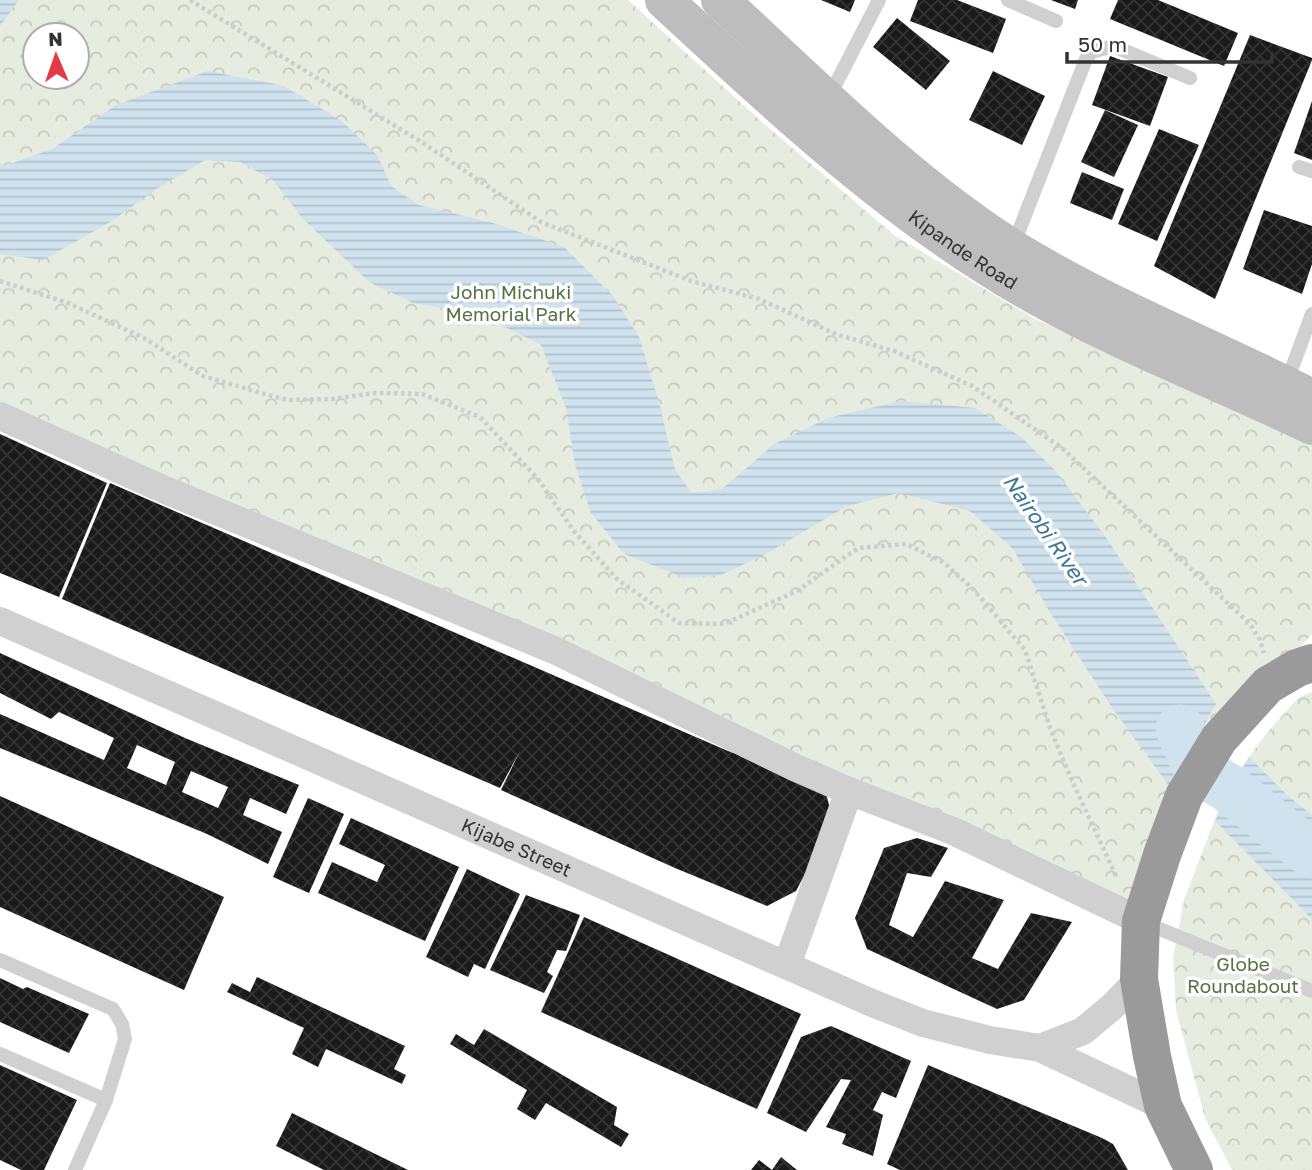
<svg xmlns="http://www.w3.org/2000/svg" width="1312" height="1170" font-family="'Golos Text',sans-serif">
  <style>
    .park { fill: url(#park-crowns); fill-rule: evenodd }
    .water { fill: url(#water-rules) }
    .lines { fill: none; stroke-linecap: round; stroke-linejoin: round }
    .river { stroke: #cfe2ee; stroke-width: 49 }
    .building { fill: url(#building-cross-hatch); fill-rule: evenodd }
    .path { stroke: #cdcdcd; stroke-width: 4.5; stroke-dasharray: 3.5 3.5; stroke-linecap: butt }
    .lane { stroke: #d0d0d0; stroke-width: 14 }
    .street { stroke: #d0d0d0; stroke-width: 28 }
    .secondary { stroke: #bdbdbd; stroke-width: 38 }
    .highway { stroke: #9a9a9a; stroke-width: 38 }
    .labels { text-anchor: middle; stroke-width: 7; stroke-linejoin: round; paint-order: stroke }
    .street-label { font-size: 19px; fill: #333; stroke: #fff }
    .park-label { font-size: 19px; fill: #56703f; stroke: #fff }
    .water-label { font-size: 21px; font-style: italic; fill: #3f7597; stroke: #fff }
  </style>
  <defs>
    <pattern id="park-crowns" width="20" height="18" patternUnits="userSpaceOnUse" patternTransform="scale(1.75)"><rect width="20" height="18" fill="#e6ecdf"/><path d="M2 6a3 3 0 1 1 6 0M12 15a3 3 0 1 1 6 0" fill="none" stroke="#c6cbc0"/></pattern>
    <pattern id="water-rules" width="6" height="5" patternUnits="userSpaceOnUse" patternTransform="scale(1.75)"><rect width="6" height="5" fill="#cfe2ee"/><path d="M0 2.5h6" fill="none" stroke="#b2c2cd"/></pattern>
    <pattern id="building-cross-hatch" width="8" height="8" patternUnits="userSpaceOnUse" patternTransform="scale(1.75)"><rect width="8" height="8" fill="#1a1a1a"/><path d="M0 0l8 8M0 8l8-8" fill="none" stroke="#333"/></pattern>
  </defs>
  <rect width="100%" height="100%" fill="#fff"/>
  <!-- park -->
  <g class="park">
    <path d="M0,0H628L763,123L894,235L1035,319L1312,437V634L1268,685L1134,918L0,419ZM35,35H77V77H35Z"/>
    <path d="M1312,692V1170H1232L1205,1118L1176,1010L1173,957L1184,900L1227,787L1266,734L1298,698Z"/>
  </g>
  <!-- water -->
  <g class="water">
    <path d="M0,0H19L0,26Z"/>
    <path d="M208,71L284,86L343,122L378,156L391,186L419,205L493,223L564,247L613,296L639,337L659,402L675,470L692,493L722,489L774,444L828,418L900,401L975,408L1021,437L1054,469L1105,536L1216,704L1169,786L1113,709L1051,614L1013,549L970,511L899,493L847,506L766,554L721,575L685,578L624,554L591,513L575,465L566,408L541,345L479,314L413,303L369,282L302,218L273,180L240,162L205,160L155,190L112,221L43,260L0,254V164L7,165L52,149L116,105Z"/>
    <path d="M1249,757L1288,796L1312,815V919L1215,821Z"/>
  </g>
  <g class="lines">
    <!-- river -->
    <path class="river" d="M1180,729L1198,770L1227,787L1312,854"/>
  </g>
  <!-- building -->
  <g class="building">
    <path d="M821,0H855L850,12Z"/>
    <path d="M918,0H957L1006,19L993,53L910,21Z"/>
    <path d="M1051,0H1078L1075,9Z"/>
    <path d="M1118,0H1158L1238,33L1224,66L1110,19Z"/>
    <path d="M897,18L950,61L926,90L873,47Z"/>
    <path d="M1250,35L1312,58V60L1215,299L1154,266Z"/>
    <path d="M1110,56L1168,77L1150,126L1092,105Z"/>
    <path d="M993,71L1045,96L1022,145L969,120Z"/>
    <path d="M1312,101V160L1294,153Z"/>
    <path d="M1105,110L1138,125L1114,177L1081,162Z"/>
    <path d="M1159,129L1199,145L1157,241L1118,224Z"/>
    <path d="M1082,172L1124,189L1112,220L1070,203Z"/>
    <path d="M1264,210L1312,226V264L1302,294L1243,269Z"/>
    <path d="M0,434L107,483L59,597L0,573Z"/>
    <path d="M110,483L728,751L805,778L826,793L833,821L796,891L767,906L675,868L501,790L520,751L500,788L62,599Z"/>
    <path d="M0,653L185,738L299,785L286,814L250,798L243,815L282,832L268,864L207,834L0,748V714L104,760L114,738L59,712L51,719L0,693ZM137,745L175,762L166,785L127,768ZM191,771L228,787L218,808L182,792Z"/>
    <path d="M0,796L224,897L184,990L0,907Z"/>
    <path d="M308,798L344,814L309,893L273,877Z"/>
    <path d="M351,818L459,867L425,941L318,893L332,862L377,882L385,865L339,844Z"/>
    <path d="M917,838L948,848L931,877L907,873L889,925L913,937L945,881L1004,900L972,958L998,969L1031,913L1072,922L1024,1000L997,1009L867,949L855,918L884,848Z"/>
    <path d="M467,869L520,894L485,969L474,964L468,977L426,957Z"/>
    <path d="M526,895L580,915L566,951L557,950L547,972L553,976L544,993L490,970Z"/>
    <path d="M584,917L801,1014L757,1109L541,1012Z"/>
    <path d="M257,977L405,1046L394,1069L406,1075L402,1084L326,1049L318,1067L292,1054L304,1028L227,992L232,983L250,992Z"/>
    <path d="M0,978L23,989L27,987L89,1014L69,1053L0,1022Z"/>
    <path d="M831,1026L911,1061L896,1098L882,1092L873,1110L883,1115L873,1156L842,1144L846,1134L826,1127L851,1080L841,1079L806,1132L767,1113L801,1037Z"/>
    <path d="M484,1029L617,1107L614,1125L629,1134L621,1147L546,1103L535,1120L517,1109L527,1090L450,1044L456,1034L474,1045Z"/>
    <path d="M0,1065L77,1100L44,1170H21L0,1160Z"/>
    <path d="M928,1065L1102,1138L1113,1144L1128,1170H900L887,1164Z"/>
    <path d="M292,1113L408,1170H324L276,1146Z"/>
    <path d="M781,1157L797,1170H751L759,1160L772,1170Z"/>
  </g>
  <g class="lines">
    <!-- path -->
    <g class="path">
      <path d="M190,0L423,143L541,222L691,281L759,299L838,335L894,351L972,386L1062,448L1250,624L1260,640L1264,653"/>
      <path d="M0,281L68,303L144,338L203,376L261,393L288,400L332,399L375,393L422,394L480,417L538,479L573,530L617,579L679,623L724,624L797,591L858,548L906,544L943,562L973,589L1025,650L1050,728L1073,783L1117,878"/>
    </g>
    <!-- lane -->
    <g class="lane">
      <path d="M1008,0L1056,21"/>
      <path d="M829,97L879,0"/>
      <path d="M1299,167L1312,171"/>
      <path d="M1013,246L1086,59L1092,52L1113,46L1190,78"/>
      <path d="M1286,384L1312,314"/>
      <path d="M1145,923L1312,991"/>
      <path d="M0,960L113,1009L122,1024L125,1039L106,1100L75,1170"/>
      <path d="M0,1054L106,1100"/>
    </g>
    <!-- street -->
    <g class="street">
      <path d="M0,416L165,490L554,650L796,768L849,791L787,965"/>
      <path id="s1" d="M0,621L872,1003L923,1023L990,1040L1040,1048L1163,1106"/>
      <path d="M849,791L953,831L1141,921"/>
      <path d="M1040,1048L1083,1031L1113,1006L1139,979"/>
    </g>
    <!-- secondary -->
    <g class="secondary">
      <path id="s2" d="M664,0C781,108 898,219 1038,297C1126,346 1221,382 1312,426"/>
      <path d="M720,0C814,86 904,179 1012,248C1107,307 1213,347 1312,398"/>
    </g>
    <!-- highway -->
    <path class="highway" d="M1194,1170L1163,1106L1152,1056L1139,979L1141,921L1162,855L1184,796L1219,739L1268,685L1297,668L1312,663"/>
  </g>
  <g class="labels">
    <!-- street labels -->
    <g class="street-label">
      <text dy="7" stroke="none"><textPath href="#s2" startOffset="390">Kipande Road</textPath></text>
      <text dy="7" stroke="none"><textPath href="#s1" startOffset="564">Kijabe Street</textPath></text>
    </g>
    <!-- park labels -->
    <g class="park-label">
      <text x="511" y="299">John Michuki<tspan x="511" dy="22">Memorial Park</tspan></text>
      <text x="1243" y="971">Globe<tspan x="1243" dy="22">Roundabout</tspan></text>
    </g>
    <!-- water labels -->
    <g class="water-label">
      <text transform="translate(1045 530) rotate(55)" y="7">Nairobi River</text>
    </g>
  </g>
  <!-- north arrow -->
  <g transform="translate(56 56) rotate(358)"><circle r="33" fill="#ffffff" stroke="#adadad" stroke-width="2"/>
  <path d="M0-5L12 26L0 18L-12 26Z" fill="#e63946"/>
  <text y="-10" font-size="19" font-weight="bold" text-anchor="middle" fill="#333333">N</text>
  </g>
  <!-- scale -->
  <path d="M1067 52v10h205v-10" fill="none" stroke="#333333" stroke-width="3.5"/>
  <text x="1078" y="52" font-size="21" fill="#333333" stroke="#ffffff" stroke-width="5" paint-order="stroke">50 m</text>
</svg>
